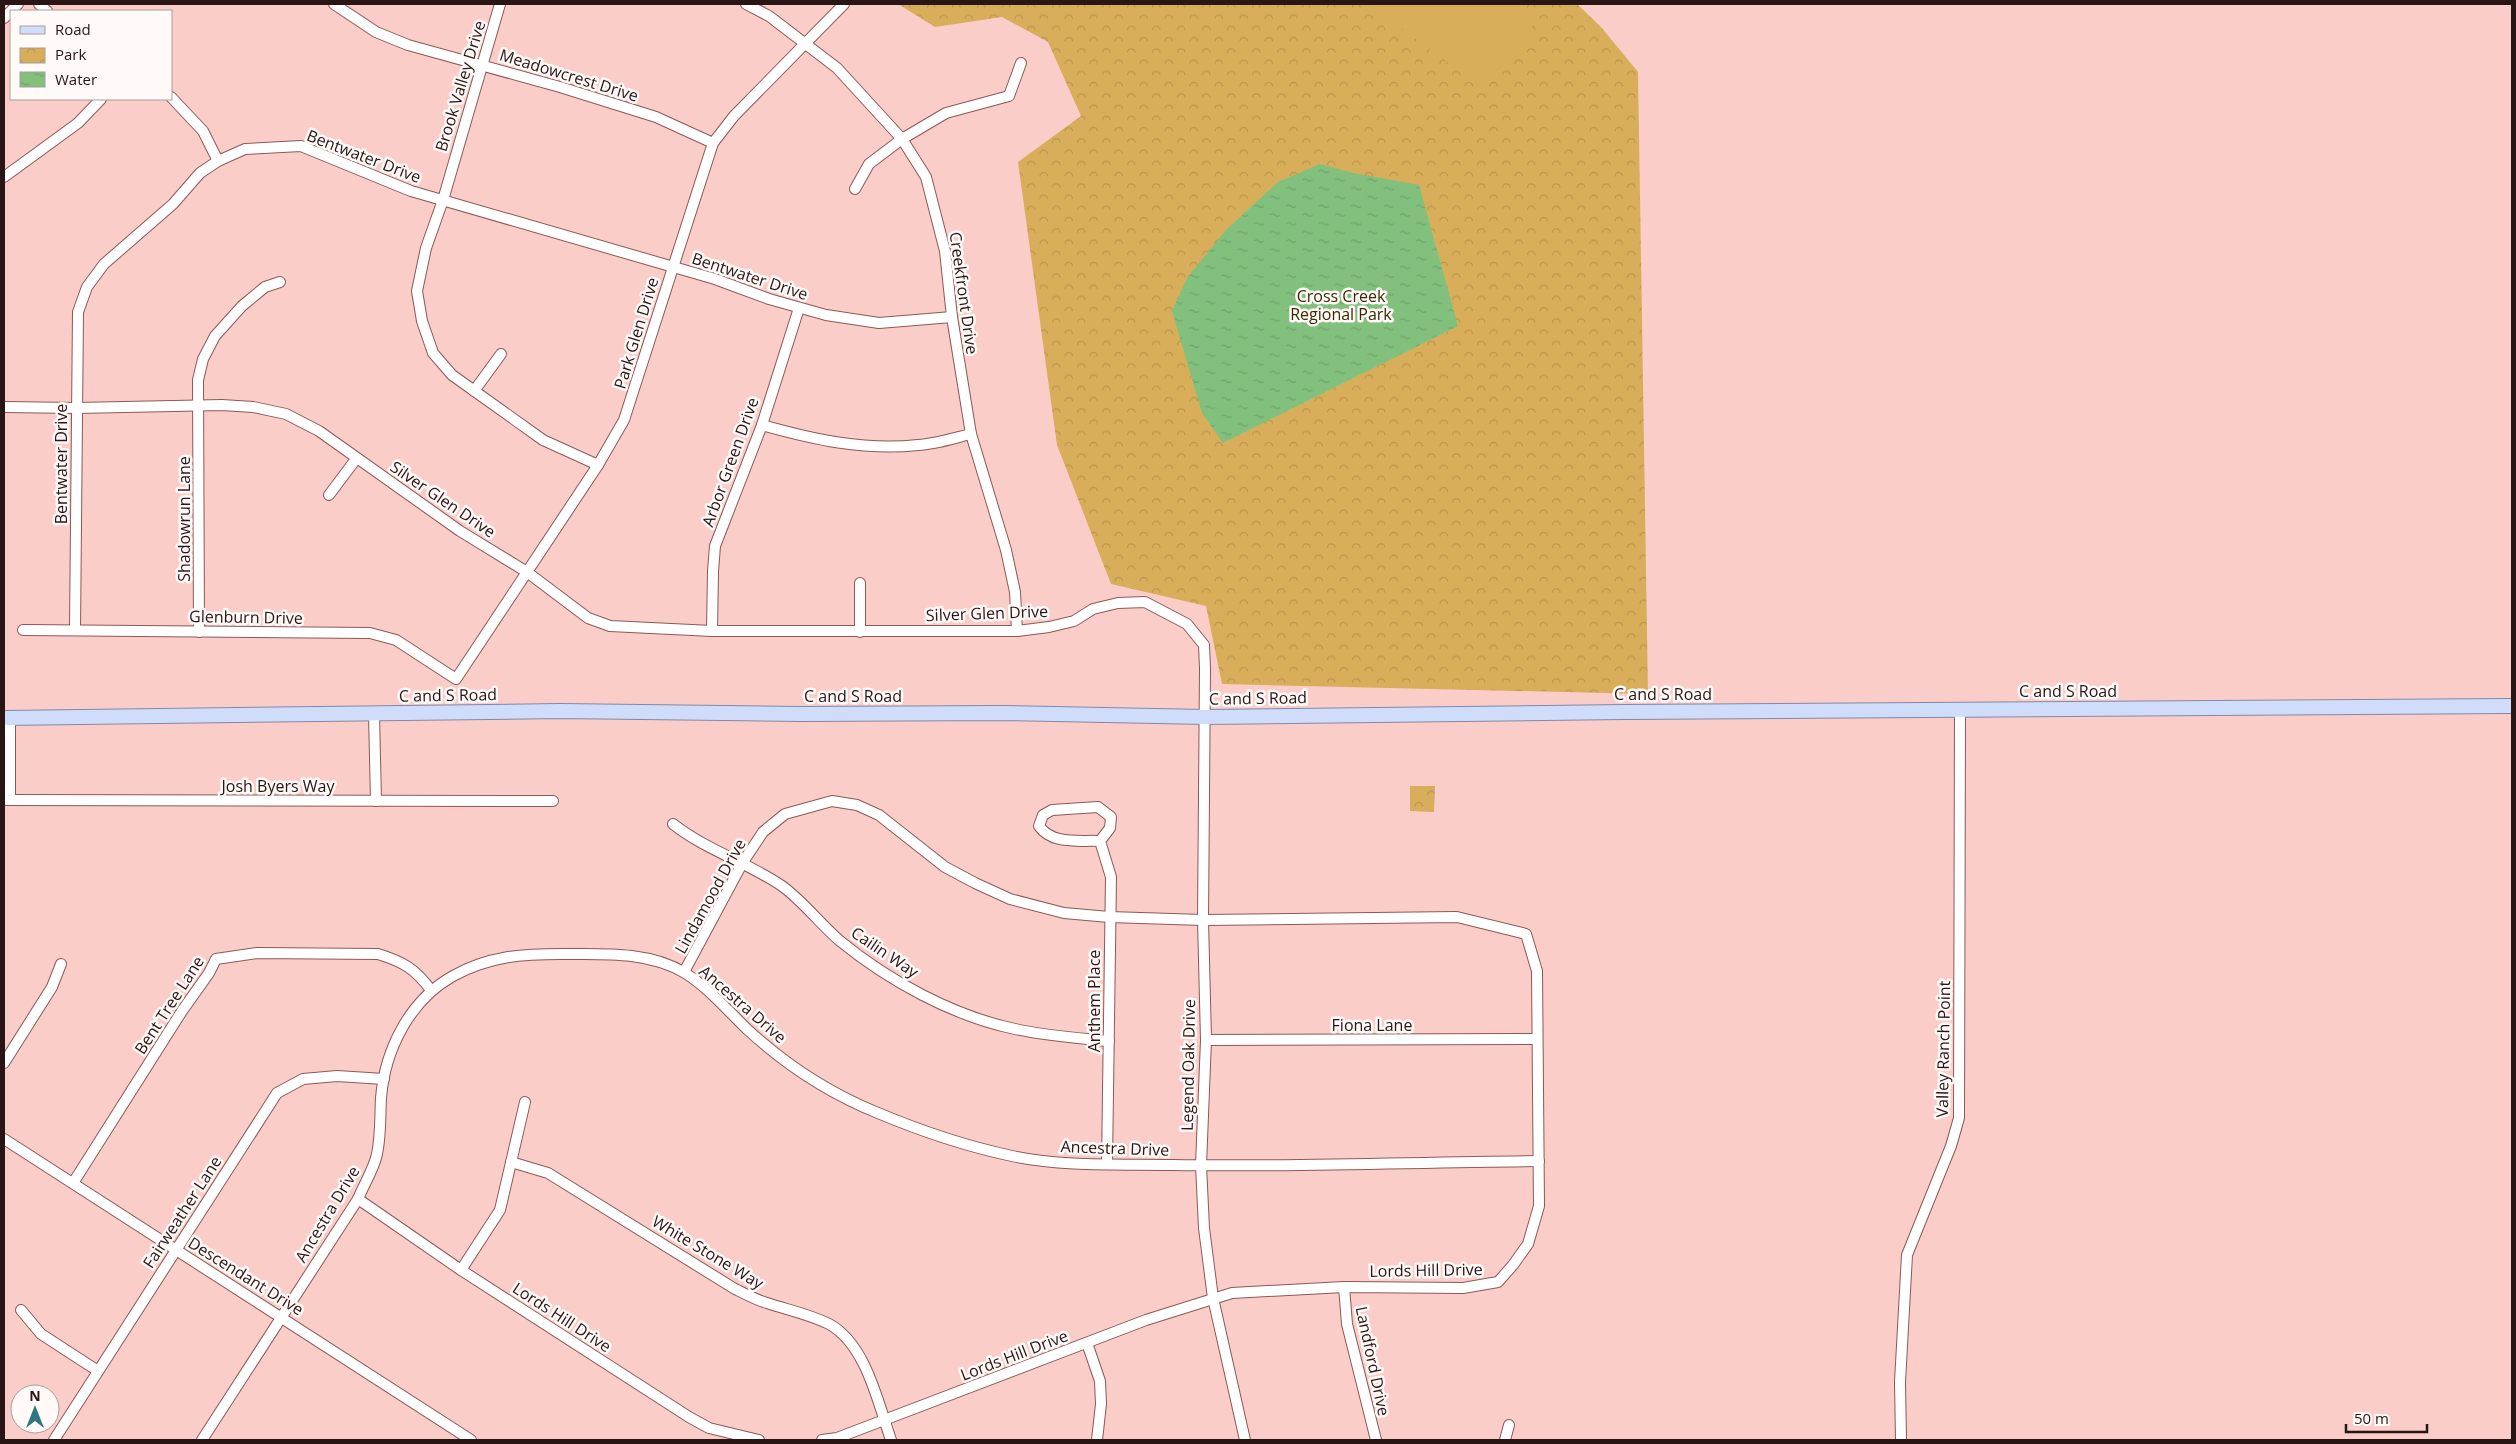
<svg xmlns="http://www.w3.org/2000/svg" width="2516" height="1444" font-family="'Open Sans',sans-serif">
  <style>
    .park { fill: url(#park-crowns) }
    .pitch { fill: #d8ae5a }
    .water { fill: url(#water-ripples) }
    .lines { fill: none; stroke-linecap: round; stroke-linejoin: round }
    .minor-casing { stroke: #8a5956; stroke-width: 12 }
    .major-casing { stroke: #8089a7; stroke-width: 16 }
    .minor { stroke: #fff; stroke-width: 10 }
    .major { stroke: #cfddfa; stroke-width: 14 }
    .labels { text-anchor: middle; stroke-width: 5; stroke-linejoin: round; paint-order: stroke }
    .street-label { font-size: 16px; fill: #291514; stroke: #fff9f8 }
    .park-label { font-size: 16px; fill: #3b2a03; stroke: #fff9f8 }
  </style>
  <defs>
    <pattern id="park-crowns" width="20" height="18" patternUnits="userSpaceOnUse" patternTransform="scale(1.25)"><rect width="20" height="18" fill="#d8ae5a"/><path d="M2 6a3 3 0 1 1 6 0M12 15a3 3 0 1 1 6 0" fill="none" stroke="#b9954d"/></pattern>
    <pattern id="water-ripples" width="26" height="14" patternUnits="userSpaceOnUse" patternTransform="scale(1.25)"><rect width="26" height="14" fill="#81c07d"/><path d="M2 4q2-2 4 0t4 0M15 11q2-2 4 0t4 0" fill="none" stroke="#6fa46b"/></pattern>
  </defs>
  <rect width="100%" height="100%" fill="#fbcdc9"/>
  <!-- park -->
  <g class="park">
    <path d="M898,4H1577L1601,27L1638,72L1648,694L1222,684L1206,606L1111,584L1057,445L1018,162L1081,116L1048,42L1002,17L935,27Z"/>
    <path d="M1410,786H1435L1434,812L1410,811Z"/>
  </g>
  <!-- pitch -->
  <path class="pitch" d="M1368,4H1522L1534,16L1530,37L1481,87Z"/>
  <!-- water -->
  <path class="water" d="M1320,164L1353,173L1419,185L1458,326L1223,443L1202,413L1172,311L1187,278L1226,230L1278,182Z"/>
  <g class="lines">
    <defs>
      <g id="minor">
        <path d="M39,4L47,11"/>
        <path d="M334,4L376,32L408,45L560,87L656,117L713,143"/>
        <path d="M500,4L443,200L426,248L417,291L422,321L433,353L452,375L543,440L598,465"/>
        <path d="M746,4L769,16L837,68L902,139L926,177L945,251L952,317L971,434L1006,550L1015,592L1017,631"/>
        <path d="M4,18L18,4"/>
        <path d="M171,97L203,131L218,161"/>
        <path d="M4,177L78,123L101,99"/>
        <path d="M855,189L869,164L902,139L946,113L1009,96L1021,63"/>
        <path d="M474,391L501,354"/>
        <path d="M4,407L76,408L222,405L253,407L286,414L319,431L460,531L527,572L588,618L610,626L712,631H1017L1049,627L1074,621L1093,609L1118,603L1145,602L1187,624L1204,645L1205,668L1203,920L1206,1040L1201,1165L1204,1228L1213,1298L1245,1440"/>
        <path d="M762,425C812,439 864,451 918,445C936,444 954,438 971,434"/>
        <path d="M329,495L356,459"/>
        <path d="M860,583V632"/>
        <path d="M23,630L370,633L396,640L456,679L598,465L624,420L713,143L734,116L844,4"/>
        <path d="M75,630L78,312L87,287L104,264L173,204L200,173L218,161L245,149L301,146L411,191L715,279L769,299L826,315L879,323L952,317"/>
        <path d="M712,631L713,571L715,546L762,425L799,308"/>
        <path d="M199,632L198,380L203,359L215,336L242,306L265,287L280,282"/>
        <path d="M374,714L376,801"/>
        <path d="M10,718V800"/>
        <path d="M4,800L553,801"/>
        <path d="M673,824C706,850 747,862 782,886C803,901 820,924 840,941C889,981 953,1016 1015,1029C1046,1036 1078,1038 1109,1041"/>
        <path d="M1100,841C1079,840 1052,845 1039,826L1043,815L1052,810L1098,807L1111,817L1110,828L1100,841L1111,877L1107,1164"/>
        <path d="M684,972L743,862L763,832L785,814L832,801L857,805L879,815L945,867L975,883L1010,899L1064,913L1109,917L1203,920L1457,917L1526,934L1537,971L1539,1206L1528,1244L1513,1265L1498,1282L1463,1288L1344,1287L1232,1293L1146,1320L837,1438L822,1440"/>
        <path d="M1206,1040L1537,1039"/>
        <path d="M4,1063L52,987L61,964"/>
        <path d="M4,1139L471,1440"/>
        <path d="M511,1162L548,1173L735,1289C746,1294 756,1300 767,1303C788,1310 809,1314 829,1324C866,1344 878,1403 891,1440"/>
        <path d="M73,1183L182,1011L209,973L216,959L257,953L378,954C404,962 415,969 431,990"/>
        <path d="M358,1199L461,1270L689,1417L709,1428L759,1440"/>
        <path d="M461,1270L500,1210L525,1102"/>
        <path d="M1344,1287L1347,1324L1376,1440"/>
        <path d="M21,1310L41,1334L98,1371"/>
        <path d="M1087,1343L1100,1381L1101,1404L1097,1440"/>
        <path d="M54,1440L277,1093L303,1079L337,1076L384,1079"/>
        <path d="M202,1440L358,1199C364,1184 374,1169 377,1154C381,1135 380,1116 381,1098C385,1049 410,1000 453,976C489,956 522,954 562,954C602,954 649,951 685,973C709,988 728,1011 748,1030C785,1064 831,1094 878,1113C921,1131 965,1146 1012,1156C1063,1167 1120,1164 1173,1165C1295,1167 1417,1162 1539,1161"/>
        <path d="M1505,1440L1509,1425"/>
        <path d="M1901,1440L1900,1382L1907,1255L1951,1146L1959,1118L1960,709"/>
      </g>
      <path id="major" d="M4,718L560,711L801,714L1003,713L1206,717L1624,712L2512,706"/>
    </defs>
    <!-- minor casing -->
    <use href="#minor" class="minor-casing"/>
    <!-- major casing -->
    <use href="#major" class="major-casing"/>
    <!-- minor -->
    <use href="#minor" class="minor"/>
    <!-- major -->
    <use href="#major" class="major"/>
  </g>
  <g class="labels">
    <!-- street labels -->
    <g class="street-label">
      <text transform="translate(569 75) rotate(17)" y="6">Meadowcrest Drive</text>
      <text transform="translate(460 86) rotate(-73)" y="6">Brook Valley Drive</text>
      <text transform="translate(364 156) rotate(21)" y="6">Bentwater Drive</text>
      <text transform="translate(750 276) rotate(18)" y="6">Bentwater Drive</text>
      <text transform="translate(964 293) rotate(82)" y="6">Creekfront Drive</text>
      <text transform="translate(636 333) rotate(-73)" y="6">Park Glen Drive</text>
      <text transform="translate(730 462) rotate(-70)" y="6">Arbor Green Drive</text>
      <text transform="translate(61 464) rotate(-90)" y="6">Bentwater Drive</text>
      <text transform="translate(443 499) rotate(34)" y="6">Silver Glen Drive</text>
      <text transform="translate(184 519) rotate(-90)" y="6">Shadowrun Lane</text>
      <text transform="translate(987 613) rotate(-2)" y="6">Silver Glen Drive</text>
      <text transform="translate(246 617) rotate(1)" y="6">Glenburn Drive</text>
      <text x="2068" y="697">C and S Road</text>
      <text x="1663" y="700">C and S Road</text>
      <text transform="translate(448 695) rotate(-1)" y="6">C and S Road</text>
      <text x="853" y="702">C and S Road</text>
      <text transform="translate(1258 698) rotate(-1)" y="6">C and S Road</text>
      <text x="278" y="792">Josh Byers Way</text>
      <text transform="translate(710 896) rotate(-61)" y="6">Lindamood Drive</text>
      <text transform="translate(885 952) rotate(34)" y="6">Cailin Way</text>
      <text transform="translate(1094 1001) rotate(-90)" y="6">Anthem Place</text>
      <text transform="translate(743 1004) rotate(41)" y="6">Ancestra Drive</text>
      <text transform="translate(169 1005) rotate(-57)" y="6">Bent Tree Lane</text>
      <text x="1372" y="1031">Fiona Lane</text>
      <text transform="translate(1943 1049) rotate(-89)" y="6">Valley Ranch Point</text>
      <text transform="translate(1188 1065) rotate(-89)" y="6">Legend Oak Drive</text>
      <text transform="translate(1115 1148) rotate(2)" y="6">Ancestra Drive</text>
      <text transform="translate(182 1212) rotate(-57)" y="6">Fairweather Lane</text>
      <text transform="translate(327 1214) rotate(-59)" y="6">Ancestra Drive</text>
      <text transform="translate(708 1252) rotate(31)" y="6">White Stone Way</text>
      <text transform="translate(1426 1270) rotate(-1)" y="6">Lords Hill Drive</text>
      <text transform="translate(246 1276) rotate(32)" y="6">Descendant Drive</text>
      <text transform="translate(562 1317) rotate(33)" y="6">Lords Hill Drive</text>
      <text transform="translate(1014 1355) rotate(-21)" y="6">Lords Hill Drive</text>
      <text transform="translate(1373 1361) rotate(78)" y="6">Landford Drive</text>
    </g>
    <!-- park labels -->
    <g class="park-label">
      <text x="1341" y="302">Cross Creek<tspan x="1341" dy="18">Regional Park</tspan></text>
    </g>
  </g>
  <!-- border -->
  <rect width="2516" height="1444" fill="none" stroke="#291514" stroke-width="10"/>
  <!-- legend -->
  <rect x="10" y="10" width="162" height="90" fill="#fff9f8" stroke="#a99e9d"/>
  <rect x="20" y="26" width="25" height="8" fill="#cfddfa" stroke="#a99e9d"/>
  <text x="55" y="35" font-size="15" fill="#291514">Road</text>
  <rect x="20" y="48" width="25" height="15" fill="url(#park-crowns)" stroke="#a99e9d"/>
  <text x="55" y="60" font-size="15" fill="#291514">Park</text>
  <rect x="20" y="72" width="25" height="15" fill="url(#water-ripples)" stroke="#a99e9d"/>
  <text x="55" y="85" font-size="15" fill="#291514">Water</text>
  <!-- north arrow -->
  <g transform="translate(35 1409)"><circle r="24" fill="#fff9f8" stroke="#a99e9d"/>
  <path d="M0-4L9 19L0 12L-9 19Z" fill="#2e777e"/>
  <text y="-8" font-size="14" font-weight="bold" text-anchor="middle" fill="#291514">N</text>
  </g>
  <!-- scale -->
  <path d="M2346 1424v8h81v-8" fill="none" stroke="#291514" stroke-width="2.5"/>
  <text x="2354" y="1424" font-size="15" fill="#291514" stroke="#fff9f8" stroke-width="4" paint-order="stroke">50 m</text>
</svg>
